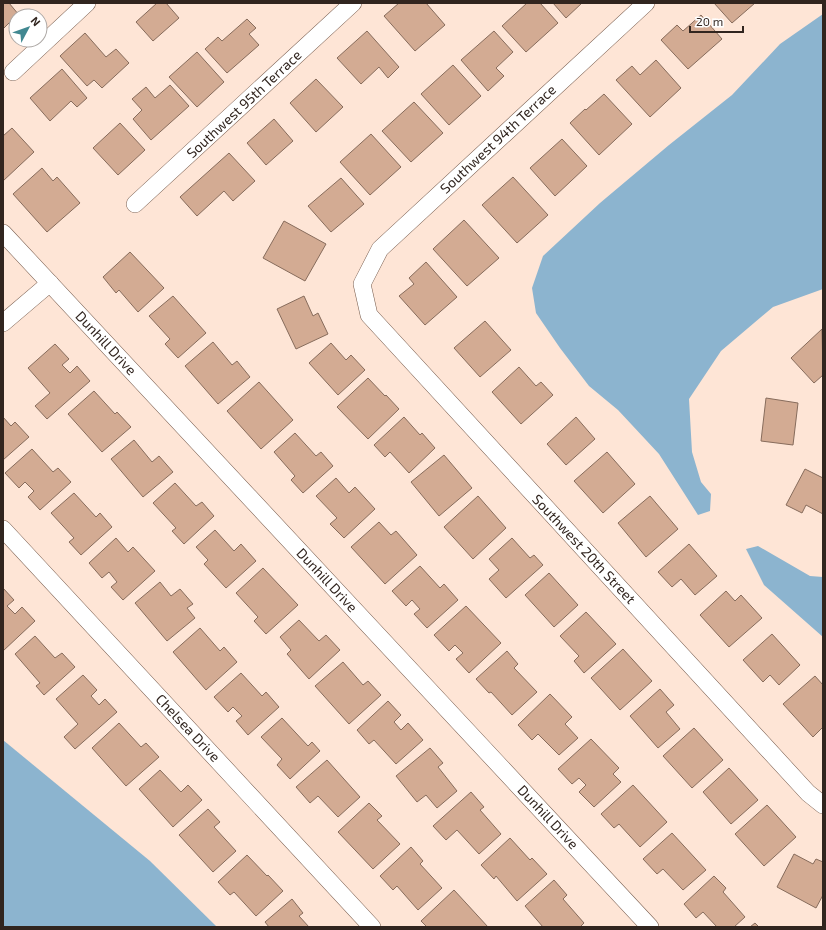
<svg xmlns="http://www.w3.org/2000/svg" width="826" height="930" font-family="'Exo 2',sans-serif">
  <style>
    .water { fill: #8cb4cf }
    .building { fill: #d3ab93; stroke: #876c5c }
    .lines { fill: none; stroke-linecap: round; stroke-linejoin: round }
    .minor-casing { stroke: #785d4e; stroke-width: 18 }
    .minor { stroke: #fff; stroke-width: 17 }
    .labels { text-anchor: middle; stroke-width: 3; stroke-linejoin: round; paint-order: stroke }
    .street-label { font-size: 14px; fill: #31251f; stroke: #fff }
  </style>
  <rect width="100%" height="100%" fill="#fee5d6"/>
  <!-- water -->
  <g class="water">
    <path d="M823,14V289L773,307L721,351L689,399L692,452L701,482L711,494L710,511L698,515L659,454L618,410L589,386L560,348L536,313L532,288L543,256L600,203L669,145L732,95L780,44Z"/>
    <path d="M758,546L810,576L823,577V637L764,585L746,549Z"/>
    <path d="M3,740L150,861L217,927H3Z"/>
  </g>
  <!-- building -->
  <g class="building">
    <path d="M3,3H9L19,15L16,16L3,29Z"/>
    <path d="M157,3H166L179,18L153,41L136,22Z"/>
    <path d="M399,3H426L445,25L415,51L384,16Z"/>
    <path d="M527,3H540L558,23L526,52L502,26Z"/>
    <path d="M553,3H582L566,18Z"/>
    <path d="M714,3H755L732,23Z"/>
    <path d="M701,15L722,39L688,69L661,40L677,25L683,31Z"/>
    <path d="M247,19L256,28L249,34L259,45L227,73L205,49L218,37L222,41Z"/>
    <path d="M367,31L399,67L388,78L379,67L361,84L337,58Z"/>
    <path d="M494,31L513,52L496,68L504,76L488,91L461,60Z"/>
    <path d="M85,33L106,57L116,49L129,63L102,88L94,80L87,86L60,56Z"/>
    <path d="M197,52L224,82L197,107L169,77Z"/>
    <path d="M656,60L681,88L650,117L616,80L632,66L640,75Z"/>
    <path d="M453,65L481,96L449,125L421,94Z"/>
    <path d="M62,69L87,98L77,107L71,101L50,121L30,98Z"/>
    <path d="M316,79L343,107L316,132L290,103Z"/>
    <path d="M170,85L189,106L151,140L133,119L142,110L132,99L146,87L155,98Z"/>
    <path d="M604,94L632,124L599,155L570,123L585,109L586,110Z"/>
    <path d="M414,102L443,133L411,162L382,131Z"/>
    <path d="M274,119L293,141L266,165L247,143Z"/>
    <path d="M120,123L145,150L118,175L93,148Z"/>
    <path d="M12,128L34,152L3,181V136Z"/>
    <path d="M371,134L401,167L370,195L340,162Z"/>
    <path d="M562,139L587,166L555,196L530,168Z"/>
    <path d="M229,153L255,181L233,201L224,191L197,216L180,197Z"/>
    <path d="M42,168L53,181L57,177L80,203L47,232L13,194Z"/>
    <path d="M513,177L548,215L517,243L482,205Z"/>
    <path d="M341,178L364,204L331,232L308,206Z"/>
    <path d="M464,220L499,258L467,286L433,249Z"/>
    <path d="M284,221L326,244L305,281L263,258Z"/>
    <path d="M130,252L164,288L138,312L119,290L116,293L103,277Z"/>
    <path d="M426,262L457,297L425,325L399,296L414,284L409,278Z"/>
    <path d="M173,296L206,333L178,358L165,344L170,339L149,316Z"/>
    <path d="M304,296L313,316L318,313L328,334L296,349L277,309Z"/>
    <path d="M485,321L511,350L480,377L454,348Z"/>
    <path d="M822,329L823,375L814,383L791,358Z"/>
    <path d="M213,342L232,365L237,361L250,377L218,404L185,366Z"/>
    <path d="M331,343L346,360L351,355L365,370L338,395L309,363Z"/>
    <path d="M55,344L69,359L62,365L70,373L77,366L90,381L47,419L35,406L50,393L28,368Z"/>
    <path d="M519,367L536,386L541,382L553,395L521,424L492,392Z"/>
    <path d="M368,378L385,396L386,395L399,409L368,439L337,407Z"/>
    <path d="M259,382L293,420L261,449L227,411Z"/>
    <path d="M94,391L115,414L117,412L131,427L102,452L68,414Z"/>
    <path d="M766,398L798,403L793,445L761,441Z"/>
    <path d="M3,417L11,426L15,422L29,437L3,460Z"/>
    <path d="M404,417L420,435L422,433L435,448L409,473L390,452L385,457L374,445Z"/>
    <path d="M576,417L595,439L566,465L547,444Z"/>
    <path d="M295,433L316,456L321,452L333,466L303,493L291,480L295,476L274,452Z"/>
    <path d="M134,440L152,462L159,456L173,472L143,497L111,459Z"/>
    <path d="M32,449L53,472L58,468L71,482L40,510L28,497L34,491L25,482L19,488L5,473Z"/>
    <path d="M607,452L635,484L603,513L574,481Z"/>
    <path d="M444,455L472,488L439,516L411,482Z"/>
    <path d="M805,469L823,478V514L806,505L802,513L786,505Z"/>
    <path d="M336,478L349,493L355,487L375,509L344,538L330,524L337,518L316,496Z"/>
    <path d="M175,483L196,506L202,502L214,516L184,544L172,531L176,528L153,503Z"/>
    <path d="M74,493L96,517L100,513L112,527L81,555L69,542L74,538L51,513Z"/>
    <path d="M478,496L506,528L473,559L444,527Z"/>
    <path d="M650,496L678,529L646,557L618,523Z"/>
    <path d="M379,522L391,535L396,531L417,555L385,584L351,547Z"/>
    <path d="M215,530L234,551L241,544L256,561L226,588L204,564L208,560L196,547Z"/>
    <path d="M116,538L128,552L133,547L155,571L123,600L111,587L117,582L109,572L102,578L89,563Z"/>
    <path d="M512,538L530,558L534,555L543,565L506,598L489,579L499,570L489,559Z"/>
    <path d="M689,544L717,576L695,595L681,579L672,587L658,572Z"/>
    <path d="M420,566L440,588L444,584L458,600L427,628L414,614L420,609L412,600L406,606L392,591Z"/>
    <path d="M263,568L298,605L266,634L254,621L258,617L236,593Z"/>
    <path d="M549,573L578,605L554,627L525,595Z"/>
    <path d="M160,582L171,596L180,589L193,604L187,608L195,618L167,641L135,603Z"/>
    <path d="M3,588L14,600L7,606L15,614L22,607L35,621L3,651Z"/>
    <path d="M726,591L735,601L741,595L762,618L729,647L700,615Z"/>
    <path d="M466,606L501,643L469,673L456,659L463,653L455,645L449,651L434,635Z"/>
    <path d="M586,612L616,644L584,673L574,661L579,656L560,636Z"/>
    <path d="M299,620L319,641L326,635L340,650L309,679L287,654L291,650L280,637Z"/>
    <path d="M200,628L220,651L224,647L237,662L206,690L173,652Z"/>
    <path d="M772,634L800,665L779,685L770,675L763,682L743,660Z"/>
    <path d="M35,636L55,658L62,653L75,667L44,695L36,686L40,683L15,654Z"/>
    <path d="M623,649L652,681L620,710L591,678Z"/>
    <path d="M507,651L518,664L514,668L537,692L512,715L491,692L489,693L476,679Z"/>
    <path d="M343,662L363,685L368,681L381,695L349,724L315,686Z"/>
    <path d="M241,673L262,696L266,692L279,707L248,735L236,721L242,716L233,707L228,712L214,697Z"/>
    <path d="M83,675L97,690L91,696L99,705L105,699L117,712L75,749L64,737L78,724L56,699Z"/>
    <path d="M815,676L823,685V727L813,737L783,704Z"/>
    <path d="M660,689L674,705L666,712L680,729L658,748L630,716Z"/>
    <path d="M550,694L572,717L565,724L578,738L559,755L538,734L532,740L518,725Z"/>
    <path d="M388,701L401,715L394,722L401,730L408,723L423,740L396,764L374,740L369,744L357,730Z"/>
    <path d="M282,718L308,746L312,742L320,751L290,779L277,765L282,759L261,737Z"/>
    <path d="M119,723L141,747L146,743L159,757L126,786L92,748Z"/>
    <path d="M694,728L723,760L692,788L663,756Z"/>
    <path d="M591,739L619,768L613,774L621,782L594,807L579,792L586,785L579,778L572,784L558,769Z"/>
    <path d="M430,748L443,763L438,767L457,791L437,808L426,795L417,802L396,776Z"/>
    <path d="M327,760L360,797L338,817L318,796L310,803L296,787Z"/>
    <path d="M729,768L758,800L731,824L703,792Z"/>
    <path d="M160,770L181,792L188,785L202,800L173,827L139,789Z"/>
    <path d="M633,785L667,822L640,847L619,824L614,828L601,814Z"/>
    <path d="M471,792L484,807L480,810L501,834L479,854L457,830L446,840L433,826Z"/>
    <path d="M369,803L382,816L377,820L400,844L373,869L338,832Z"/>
    <path d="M767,805L796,837L764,866L735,834Z"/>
    <path d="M208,809L220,822L214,827L236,851L213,872L179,835Z"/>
    <path d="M672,833L706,870L683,890L663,869L657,874L643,859Z"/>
    <path d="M510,838L530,860L532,858L547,874L517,901L496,876L494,879L481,865Z"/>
    <path d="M411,847L423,861L420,864L442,888L418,910L397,886L393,890L380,876Z"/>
    <path d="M794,854L813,864L816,859L823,862V895L816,908L777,887Z"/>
    <path d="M247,855L267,876L268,875L283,891L256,916L234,892L230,895L218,882Z"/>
    <path d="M714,876L726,888L723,892L745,917L734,927H717L703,912L696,918L684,904Z"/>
    <path d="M554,880L567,895L563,899L584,923L580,927H543L525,906Z"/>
    <path d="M454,890L488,927H427L421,921Z"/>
    <path d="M292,899L303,913L299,916L309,927H269L265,922Z"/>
    <path d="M755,923L759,927H750Z"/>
  </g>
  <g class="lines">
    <defs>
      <g id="minor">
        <path d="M646,3L380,249L362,284L369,315L808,793L823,805"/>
        <path d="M13,72L87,3"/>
        <path d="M135,204L353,3"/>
        <path d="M3,233L650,927"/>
        <path d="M3,323L50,283"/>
        <path d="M3,529L372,927"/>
      </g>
    </defs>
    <!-- minor casing -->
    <use href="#minor" class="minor-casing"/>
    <!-- minor -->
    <use href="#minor" class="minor"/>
  </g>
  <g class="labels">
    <!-- street labels -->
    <g class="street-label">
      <text transform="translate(244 104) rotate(-43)" y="5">Southwest 95th Terrace</text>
      <text transform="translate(498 139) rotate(-43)" y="5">Southwest 94th Terrace</text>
      <text transform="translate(106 343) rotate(47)" y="5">Dunhill Drive</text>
      <text transform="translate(584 549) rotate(47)" y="5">Southwest 20th Street</text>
      <text transform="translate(327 580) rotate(47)" y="5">Dunhill Drive</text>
      <text transform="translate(188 728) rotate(47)" y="5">Chelsea Drive</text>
      <text transform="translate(548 817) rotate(47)" y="5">Dunhill Drive</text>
    </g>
  </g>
  <!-- border -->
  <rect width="826" height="930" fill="none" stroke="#31251f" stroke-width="8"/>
  <!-- north arrow -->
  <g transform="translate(28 28) rotate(49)"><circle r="19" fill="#ffffff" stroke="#ada8a5"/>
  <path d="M0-3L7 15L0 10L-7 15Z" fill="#418891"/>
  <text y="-6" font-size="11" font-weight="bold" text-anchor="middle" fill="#31251f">N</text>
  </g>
  <!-- scale -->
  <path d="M690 26v6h53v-6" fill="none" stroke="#31251f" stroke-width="2"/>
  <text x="696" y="26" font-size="12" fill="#31251f" stroke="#ffffff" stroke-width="3" paint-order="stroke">20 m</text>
</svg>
